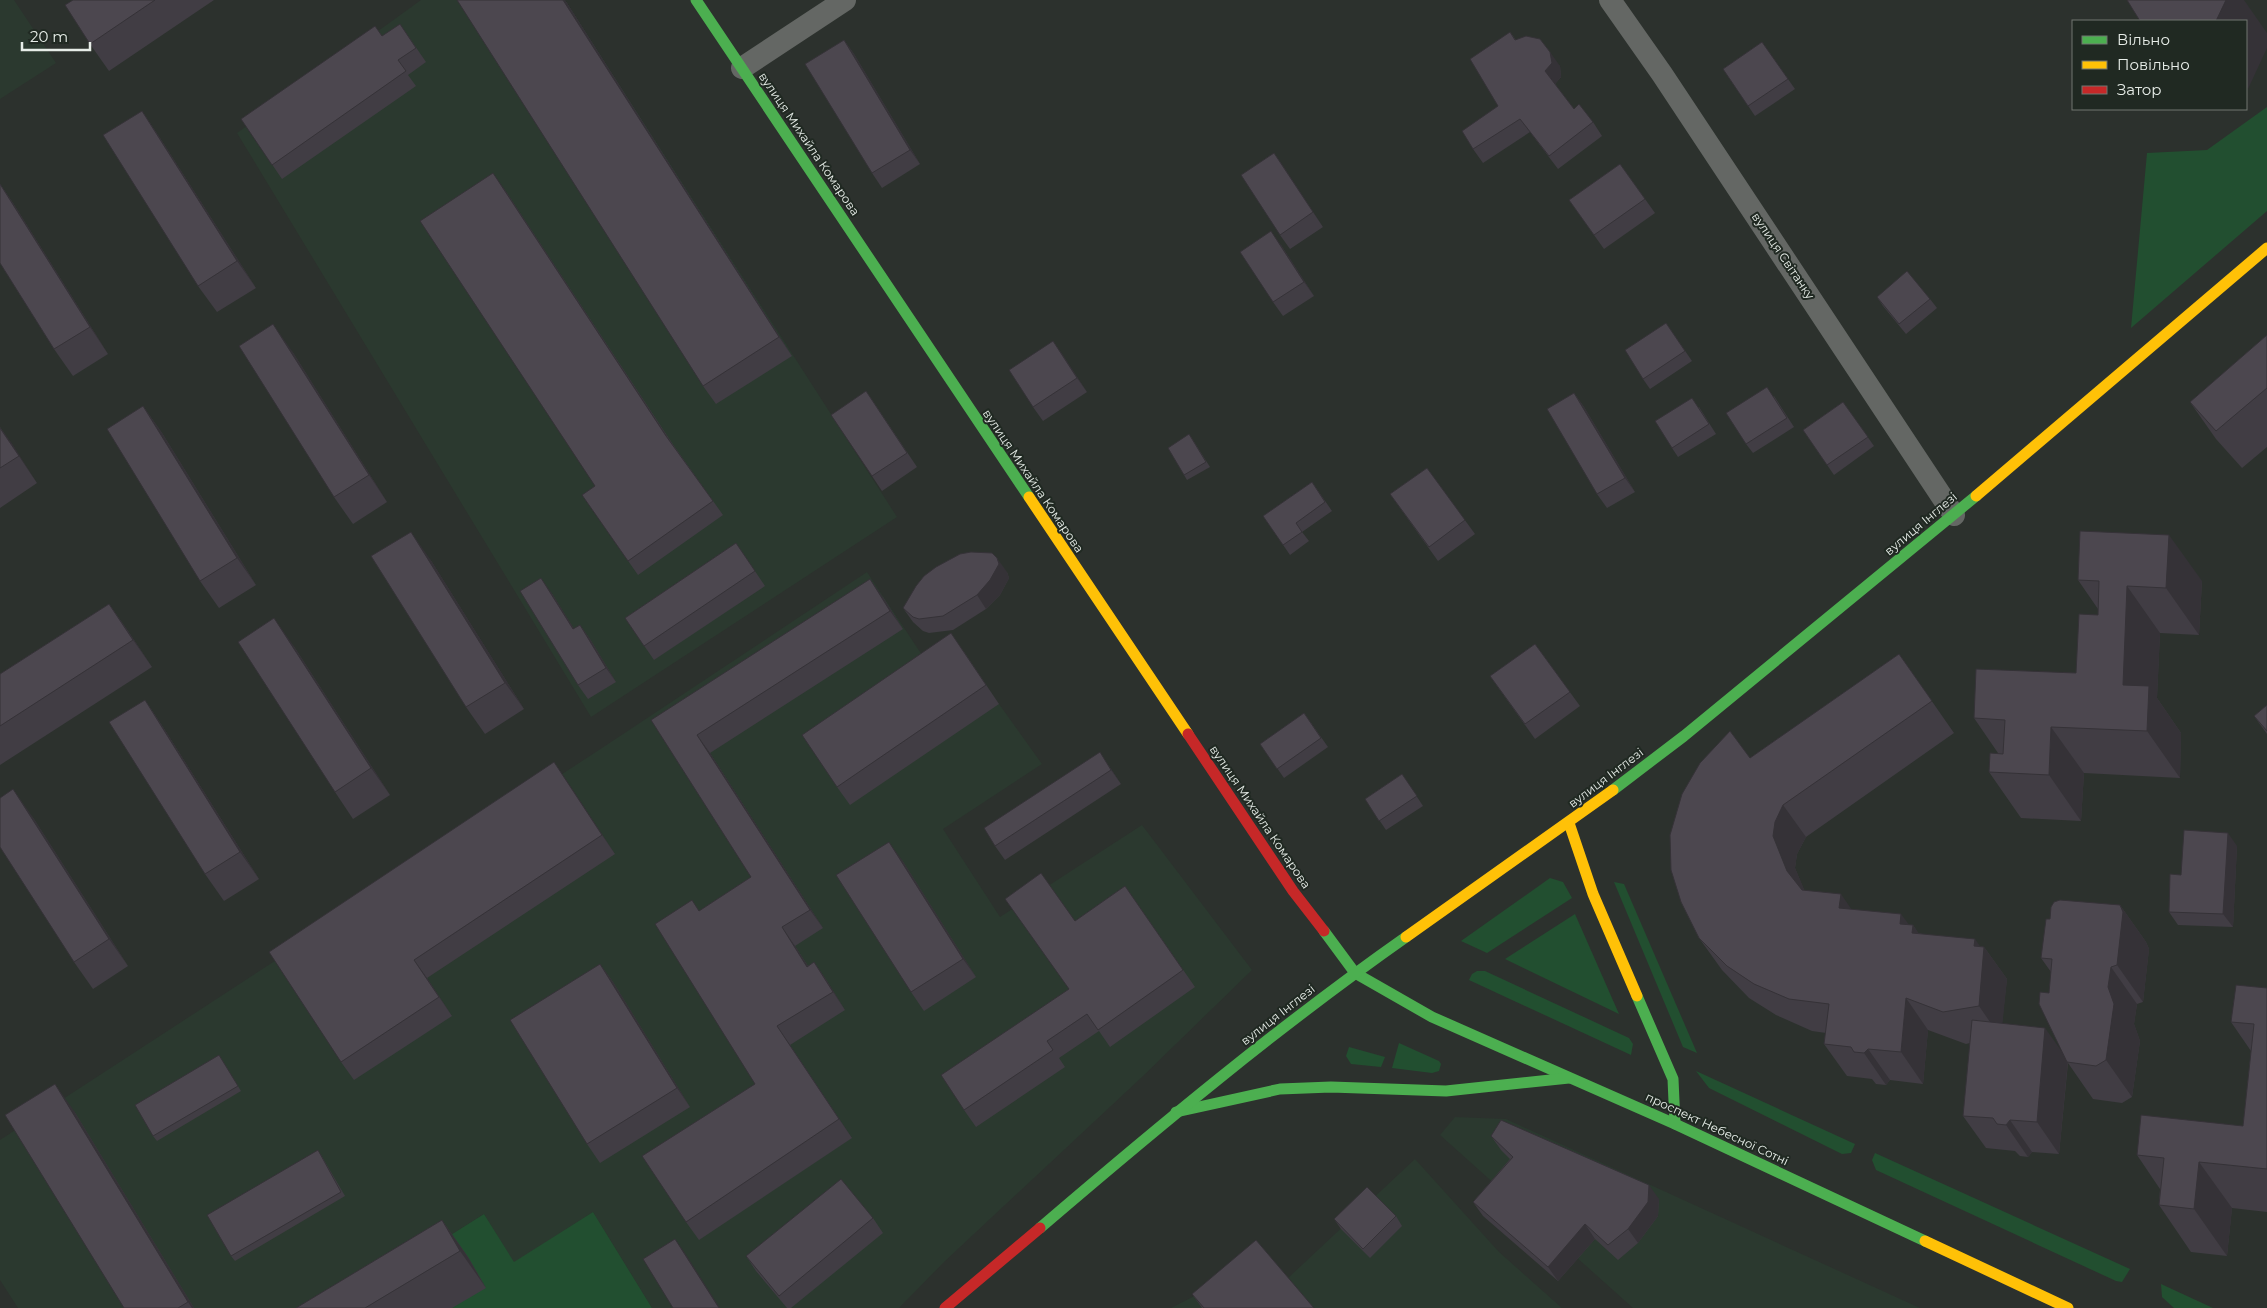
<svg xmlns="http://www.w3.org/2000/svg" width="2267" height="1308" font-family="Montserrat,sans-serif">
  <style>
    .built { fill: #2b392f }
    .green { fill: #224f30 }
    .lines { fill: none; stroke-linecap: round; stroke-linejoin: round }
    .street { stroke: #646764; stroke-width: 22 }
    .fast { stroke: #4caf50; stroke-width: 11 }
    .slow { stroke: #ffc107; stroke-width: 11 }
    .jam { stroke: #c62828; stroke-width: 11 }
    .wall { fill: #413d44 }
    .shaded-wall { fill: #353237 }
    .building { fill: #4c474f; stroke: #353237 }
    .labels { text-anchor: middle; stroke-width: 4; stroke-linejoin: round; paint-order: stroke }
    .street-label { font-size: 12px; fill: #e7ede8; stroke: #202922 }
  </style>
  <rect width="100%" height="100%" fill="#2c312d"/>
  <!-- built -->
  <g class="built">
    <path d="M0,0H14L56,63L0,99Z"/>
    <path d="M421,0H565L897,517L591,717L237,133Z"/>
    <path d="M867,572L934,673L999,704L1042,764L943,829L1000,917L1142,825L1252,970L1142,1077L944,1262L899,1308H652L593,1212L514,1263L484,1214L335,1308H18L0,1280V1140L599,750Z"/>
    <path d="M1455,1117L1506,1119L1920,1308H1633L1440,1135Z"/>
    <path d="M1415,1159L1499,1252L1562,1308H1171L1269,1258L1287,1279Z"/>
  </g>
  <!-- green -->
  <g class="green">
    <path d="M2267,107V211L2131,328L2147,153L2207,150Z"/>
    <path d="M1550,878L1563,882L1572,898L1487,953L1461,941Z"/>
    <path d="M1614,882L1624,884L1697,1053L1683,1047Z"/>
    <path d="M1575,914L1619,1014L1505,959Z"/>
    <path d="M1477,971H1485L1629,1038L1633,1044L1631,1055L1469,980L1472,974Z"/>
    <path d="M1399,1043L1439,1061L1441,1064L1439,1071L1432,1073L1392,1068Z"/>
    <path d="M1349,1047L1385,1057L1381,1067L1351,1064L1346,1056Z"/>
    <path d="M1696,1071L1855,1144L1851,1153L1842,1154L1709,1088Z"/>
    <path d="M1875,1153L2130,1269L2122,1282L2116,1281L1876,1170L1872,1160Z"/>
    <path d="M593,1212L652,1308H335L484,1214L514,1262Z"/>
    <path d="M2161,1284L2213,1308H2174L2162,1297Z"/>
  </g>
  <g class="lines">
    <!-- street -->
    <g class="street">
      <path d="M1610,0L1662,74L1954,515"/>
      <path d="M742,68L845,0"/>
    </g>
    <!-- fast -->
    <g class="fast">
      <path d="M696,0L1029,497"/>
      <path d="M1613,790L1684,736L1976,496"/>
      <path d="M1324,931L1355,973L1432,1017L1675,1124L1925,1241"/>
      <path d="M1637,996L1673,1079L1675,1124"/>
      <path d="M1176,1112L1280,1089L1331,1087L1446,1091L1569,1078"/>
      <path d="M1040,1228C1158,1127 1278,1027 1406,937"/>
    </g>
    <!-- slow -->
    <g class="slow">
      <path d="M1976,496L2267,248"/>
      <path d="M1029,497L1188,734"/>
      <path d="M1569,823L1593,894L1637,996"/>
      <path d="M1406,937L1613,790"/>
      <path d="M1925,1241L2068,1308"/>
    </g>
    <!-- jam -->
    <g class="jam">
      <path d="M1188,734L1293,891L1324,931"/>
      <path d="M945,1308L1040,1228"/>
    </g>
  </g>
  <!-- wall -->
  <g class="wall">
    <path d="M73,0H214L109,71L90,44Z"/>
    <path d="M565,0L792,356L716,404L703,386Z"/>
    <path d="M400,24L426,62L408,75L416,86L282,179L241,119L382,36Z"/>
    <path d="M1510,32L1516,40L1560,66L1561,77L1555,84L1574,109L1593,122L1602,136L1558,169L1530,132L1483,163L1473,149L1498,106Z"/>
    <path d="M844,40L854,54L920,164L882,188L872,173Z"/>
    <path d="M1762,42L1795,89L1755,116L1723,69Z"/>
    <path d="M142,111L160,138L256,288L217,312L198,286Z"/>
    <path d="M1274,153L1323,227L1290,249L1280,235Z"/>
    <path d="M1620,164L1655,213L1604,249L1569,200Z"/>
    <path d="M0,184L13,203L108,354L73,376L54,349L0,263Z"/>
    <path d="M503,187L674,446L723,515L638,575L582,495L595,486Z"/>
    <path d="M1281,245L1314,296L1283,316L1273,302Z"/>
    <path d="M1877,297L1930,299L1937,308L1906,334L1883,306Z"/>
    <path d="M1666,323L1692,361L1650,389L1643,379Z"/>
    <path d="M2267,335V447L2242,468L2216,439L2190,402Z"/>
    <path d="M1053,341L1087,392L1043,421L1033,407Z"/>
    <path d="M292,351L387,502L353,524L334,497Z"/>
    <path d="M866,391L917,467L882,491L872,476Z"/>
    <path d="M1574,393L1584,407L1635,492L1607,508L1597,494Z"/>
    <path d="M1774,396L1794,427L1753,453L1746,444Z"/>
    <path d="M1843,402L1874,446L1834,475L1803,430Z"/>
    <path d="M143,406L162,433L256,585L219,608L200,581Z"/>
    <path d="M1699,407L1716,434L1678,457L1672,448Z"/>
    <path d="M0,427L37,483L0,508Z"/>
    <path d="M1189,434L1210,467L1187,480L1184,475Z"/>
    <path d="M1427,468L1475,534L1438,561L1390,494Z"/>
    <path d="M1312,482L1332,511L1302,532L1309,541L1290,555L1263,516Z"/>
    <path d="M736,543L765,586L654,660L625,618Z"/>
    <path d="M430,559L524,709L485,734L466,707Z"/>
    <path d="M1007,572L1009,578L1000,595L986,609L953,630L929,633L923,631L913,622L903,608Z"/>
    <path d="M2078,580L2202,581L2199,635L2160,633L2157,698L2181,733L2180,778L2084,773L2081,821L2021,818L1989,772L1998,753L1974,718L2076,673L2098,615V609Z"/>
    <path d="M551,592L574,629L580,625L590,639L616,682L588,699L578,685Z"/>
    <path d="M883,597L903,629L710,753L823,928L795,946L808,966L814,962L827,981L845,1010L790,1045L852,1138L699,1240L686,1222L755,1084L699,911L751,877L651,720Z"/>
    <path d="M109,604L128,631L152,667L0,765V674Z"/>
    <path d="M1535,644L1580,706L1535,739L1490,676Z"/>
    <path d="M293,645L390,795L353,819L335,792Z"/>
    <path d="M964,652L999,704L850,805L837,787Z"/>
    <path d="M1899,654L1954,733L1806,837L1797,854L1795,868L1804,890L1851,909L1909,925H1913L1918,933L1984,947L2007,979L2002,1023L2062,1052L2049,993L2051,972L2041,958L2050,919L2120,905L2146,942L2149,949L2143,1002L2137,1004L2134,1024L2140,1041L2132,1097L2122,1103L2093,1099L2068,1063L2059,1154L2032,1152L2028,1157L2020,1156L2015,1151L1986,1148L1963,1116L1970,1043L1966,1044L1928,1030L1923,1084L1890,1080L1886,1085L1876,1084L1872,1079L1847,1076L1824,1044L1826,1033L1812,1031L1776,1015L1749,998L1722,970L1699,938L1750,758Z"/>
    <path d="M145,700L163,727L259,879L224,901L205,874Z"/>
    <path d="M2267,705V734L2254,716Z"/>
    <path d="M1304,713L1328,747L1284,778L1260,744Z"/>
    <path d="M554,762L615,854L427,978L452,1016L354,1080L341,1062Z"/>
    <path d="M1109,766L1121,784L1005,860L995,846Z"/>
    <path d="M1402,774L1423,806L1386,830L1365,799Z"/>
    <path d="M32,816L128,966L93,989L74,962Z"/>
    <path d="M2237,846L2233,927L2178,925L2169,912L2181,875Z"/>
    <path d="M902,860L976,977L924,1011L911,992Z"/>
    <path d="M1125,886L1195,987L1110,1047L1099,1031L1059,1058L1065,1067L976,1127L964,1110L1069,989L1075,921Z"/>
    <path d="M600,964L613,982L690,1107L600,1163L587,1144Z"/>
    <path d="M2267,988V1212L2232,1208L2227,1256L2191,1252L2159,1205L2160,1189L2137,1155L2243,1126L2251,1051L2231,1022Z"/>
    <path d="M219,1055L241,1091L157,1141L153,1136Z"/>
    <path d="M74,1111L194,1308H124Z"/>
    <path d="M1491,1136L1659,1199L1658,1216L1638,1243L1618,1260L1595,1239L1558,1281L1483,1216L1473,1202L1510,1159L1501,1150Z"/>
    <path d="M321,1155L345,1196L235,1261L231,1256Z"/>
    <path d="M1396,1216L1402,1226L1370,1258L1341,1229L1334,1219Z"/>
    <path d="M873,1218L883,1233L791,1308H787L756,1271L746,1256Z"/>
    <path d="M442,1220L468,1257L486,1288L452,1308H296Z"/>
    <path d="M1192,1294L1314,1308H1202Z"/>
  </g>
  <!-- shaded-wall -->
  <g class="shaded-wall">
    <path d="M563,0H565L792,356L779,337Z"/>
    <path d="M2226,0H2244L2267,33V48L2248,89L2246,85V21H2216Z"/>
    <path d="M844,40L854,54L920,164L910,150Z"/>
    <path d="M1550,52L1560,66L1561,77L1555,84L1545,71Z"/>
    <path d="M142,111L160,138L256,288L237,261Z"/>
    <path d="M1274,153L1284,167L1323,227L1313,212Z"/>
    <path d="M493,173L503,187L676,450L666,436Z"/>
    <path d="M0,184L13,203L108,354L90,327Z"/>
    <path d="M1271,231L1281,245L1314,296L1304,282Z"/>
    <path d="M273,324L292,351L387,502L369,475Z"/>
    <path d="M1053,341L1063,355L1087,392L1077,378Z"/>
    <path d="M1574,393L1584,407L1635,492L1625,478Z"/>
    <path d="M143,406L162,433L256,585L237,558Z"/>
    <path d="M0,427L13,445L37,483L19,456Z"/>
    <path d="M411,532L430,559L524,709L505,683Z"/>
    <path d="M2169,535L2202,581L2199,635L2166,588Z"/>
    <path d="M997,558L1007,572L1009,578L1000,595L986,609L977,595Z"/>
    <path d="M541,578L551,592L583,643L573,629Z"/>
    <path d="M870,579L883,597L903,629L890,611Z"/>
    <path d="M2127,586L2160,633L2157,698L2181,733L2180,778L2147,731L2123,685Z"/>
    <path d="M109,604L128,631L152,667L133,640Z"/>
    <path d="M274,618L293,645L390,795L371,768Z"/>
    <path d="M580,625L590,639L616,682L606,668Z"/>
    <path d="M145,700L163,727L259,879L240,852Z"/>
    <path d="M2051,727L2084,773L2081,821L2049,775Z"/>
    <path d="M697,735L710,753L823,928L810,910Z"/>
    <path d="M1100,752L1109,766L1121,784L1111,770Z"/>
    <path d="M554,762L567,781L615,854L602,835Z"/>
    <path d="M13,789L32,816L128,966L109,939Z"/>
    <path d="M1783,805L1806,837L1797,854L1795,868L1810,903L1787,871L1773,836L1775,822Z"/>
    <path d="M2228,833L2237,846L2233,927L2223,914Z"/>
    <path d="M889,842L902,860L976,977L963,959Z"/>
    <path d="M1841,894L1863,926L1839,908Z"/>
    <path d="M2120,905L2146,942L2149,949L2143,1002L2117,965Z"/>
    <path d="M1901,914L1913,930V925L1935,957L1900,924Z"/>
    <path d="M782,927L795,946L820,985L807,967Z"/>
    <path d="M1975,939L1984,952V947L2007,979L2001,1038L1979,1006L1974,946Z"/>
    <path d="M414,960L427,978L452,1016L439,997Z"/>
    <path d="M814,962L827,981L845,1010L833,992Z"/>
    <path d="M600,964L613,982L690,1107L677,1088Z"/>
    <path d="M2111,967L2137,1004L2134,1024L2140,1041L2132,1097L2106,1060L2108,987Z"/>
    <path d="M1906,998L1928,1030L1923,1084L1901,1052Z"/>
    <path d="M777,1026L790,1045L852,1138L839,1119Z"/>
    <path d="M2045,1028L2068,1060L2059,1154L2037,1122Z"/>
    <path d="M1868,1049L1890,1080L1886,1085L1864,1053Z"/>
    <path d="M55,1084L74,1111L194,1308H192L188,1302Z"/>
    <path d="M2010,1120L2032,1152L2028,1157L2006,1125Z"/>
    <path d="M2199,1162L2232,1208L2227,1256L2194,1209Z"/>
    <path d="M1649,1185L1659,1199L1658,1216L1638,1243L1628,1229Z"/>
    <path d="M442,1220L468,1257L486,1288L460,1251Z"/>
    <path d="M1585,1224L1595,1239L1558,1281L1548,1267Z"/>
    <path d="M675,1239L685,1253L720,1308H719Z"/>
  </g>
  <!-- building -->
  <g class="building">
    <path d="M73,0H155L90,44L65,5Z"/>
    <path d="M457,0H563L779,337L703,386Z"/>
    <path d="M2127,0H2226L2216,21H2140Z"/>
    <path d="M400,24L416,48L398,60L406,71L272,165L241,119L375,26L382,36Z"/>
    <path d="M1510,32L1515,40L1526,36L1540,39L1550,52L1552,63L1545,71L1574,109L1579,104L1593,122L1549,156L1520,119L1473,149L1462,131L1498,106L1470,59Z"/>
    <path d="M844,40L910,150L872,173L805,64Z"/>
    <path d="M1762,42L1788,79L1748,106L1723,69Z"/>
    <path d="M142,111L237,261L198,286L103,135Z"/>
    <path d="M1274,153L1313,212L1280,235L1241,175Z"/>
    <path d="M1620,164L1645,199L1594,235L1569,200Z"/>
    <path d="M493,173L666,436L713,501L628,561L582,495L595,486L420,221Z"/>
    <path d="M0,184L90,327L54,349L0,263Z"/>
    <path d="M1271,231L1304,282L1273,302L1240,252Z"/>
    <path d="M1907,271L1930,299L1899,324L1877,297Z"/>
    <path d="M1666,323L1685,351L1643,379L1625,350Z"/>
    <path d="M273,324L369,475L334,497L239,346Z"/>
    <path d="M2267,335V388L2216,431L2190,402Z"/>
    <path d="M1053,341L1077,378L1033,407L1009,370Z"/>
    <path d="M1767,387L1787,418L1746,444L1726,413Z"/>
    <path d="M866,391L907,453L872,476L831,415Z"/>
    <path d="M1574,393L1625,478L1597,494L1547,409Z"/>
    <path d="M1692,398L1709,424L1672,448L1655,421Z"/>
    <path d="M1843,402L1868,437L1827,465L1803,430Z"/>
    <path d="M143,406L237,558L200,581L107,429Z"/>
    <path d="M0,428L19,456L0,468Z"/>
    <path d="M1189,434L1206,462L1184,475L1168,448Z"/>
    <path d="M1427,468L1465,520L1429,547L1390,494Z"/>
    <path d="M1312,482L1325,502L1296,523L1302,532L1283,545L1263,516Z"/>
    <path d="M2080,531L2169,535L2166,588L2127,586L2123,685L2149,686L2147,731L2051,727L2049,775L1989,772L1990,753L2003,754L2005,720L1974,718L1976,669L2076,673L2079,614L2098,615L2099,581L2078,580Z"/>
    <path d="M411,532L505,683L466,707L371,556Z"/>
    <path d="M736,543L755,571L644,646L625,618Z"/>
    <path d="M971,552L992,553L997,558L999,564L990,580L977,595L943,616L919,619L913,617L903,608L916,586L924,576L936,567L960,554Z"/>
    <path d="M541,578L573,629L580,625L606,668L578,685L520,591Z"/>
    <path d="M870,579L890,611L697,735L810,910L782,927L807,967L814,962L833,992L777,1026L839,1119L686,1222L642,1156L755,1084L655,924L692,900L699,911L751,877L651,720Z"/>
    <path d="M109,604L133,640L0,726V674Z"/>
    <path d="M274,618L371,768L335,792L238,642Z"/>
    <path d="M951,633L986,685L837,787L802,735Z"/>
    <path d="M1535,644L1570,692L1525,724L1490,676Z"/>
    <path d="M1899,654L1932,701L1783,805L1775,822L1773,836L1787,871L1802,890L1841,894L1839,908L1901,914L1900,924L1913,925L1912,933L1975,939L1974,946L1984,947L1979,1006L1943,1012L1906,998L1901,1052L1868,1049L1864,1053L1854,1052L1851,1047L1824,1044L1829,1004L1789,999L1754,984L1727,966L1699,938L1681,902L1671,870L1670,835L1682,794L1700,763L1730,731L1750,758Z"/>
    <path d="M145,700L240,852L205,874L109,722Z"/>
    <path d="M2267,705V731L2254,716Z"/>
    <path d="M1304,713L1321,738L1277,769L1260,744Z"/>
    <path d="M1100,752L1111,770L995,846L984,828Z"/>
    <path d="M554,762L602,835L414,960L439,997L341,1062L269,952Z"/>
    <path d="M1402,774L1417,796L1379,821L1365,799Z"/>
    <path d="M13,789L109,939L74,962L0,847V798Z"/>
    <path d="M2184,830L2228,833L2223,914L2169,912L2170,874L2181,875Z"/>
    <path d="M889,842L963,959L911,992L836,875Z"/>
    <path d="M1041,873L1075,921L1125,886L1183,970L1098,1030L1087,1014L1047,1041L1053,1050L964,1110L941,1075L1069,989L1005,899Z"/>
    <path d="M2060,900L2120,905L2123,912L2117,965L2111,967L2108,987L2114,1004L2106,1060L2096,1066L2067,1062L2039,1004L2040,992L2049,993L2052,959L2041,958L2046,919H2050L2051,907L2054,902Z"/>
    <path d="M600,964L677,1088L587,1144L510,1020Z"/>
    <path d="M2236,985L2267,988V1169L2199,1162L2194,1209L2159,1205L2164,1158L2137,1155L2141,1115L2243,1126L2254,1024L2231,1022Z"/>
    <path d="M1972,1020L2045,1028L2037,1122L2010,1120L2006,1125L1997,1124L1993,1118L1963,1116Z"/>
    <path d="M219,1055L238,1086L153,1136L135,1105Z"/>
    <path d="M55,1084L188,1302L178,1308H124L5,1115Z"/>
    <path d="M1501,1120L1649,1185L1648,1202L1628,1229L1608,1245L1585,1224L1548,1267L1473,1202L1513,1157L1491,1136Z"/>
    <path d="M318,1150L341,1192L231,1256L207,1215Z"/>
    <path d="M841,1179L873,1218L779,1296L746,1256Z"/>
    <path d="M1367,1187L1396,1216L1363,1249L1334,1219Z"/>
    <path d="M442,1220L460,1251L365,1308H296Z"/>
    <path d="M675,1239L719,1308H673L643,1259Z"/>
    <path d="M1256,1240L1314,1308H1204L1192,1294Z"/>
  </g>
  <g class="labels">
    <!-- street labels -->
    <g class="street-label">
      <text transform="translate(809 144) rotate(56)" y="4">вулиця Михайла Комарова</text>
      <text transform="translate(1783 256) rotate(56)" y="4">вулиця Світанку</text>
      <text transform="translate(1033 481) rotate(56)" y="4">вулиця Михайла Комарова</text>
      <text transform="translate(1921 524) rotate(-40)" y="4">вулиця Інглезі</text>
      <text transform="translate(1606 778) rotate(-37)" y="4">вулиця Інглезі</text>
      <text transform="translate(1260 817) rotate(56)" y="4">вулиця Михайла Комарова</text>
      <text transform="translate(1278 1015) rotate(-38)" y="4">вулиця Інглезі</text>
      <text transform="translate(1717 1129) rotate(25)" y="4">проспект Небесної Сотні</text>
    </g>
  </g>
  <!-- legend -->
  <rect x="2072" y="20" width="175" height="90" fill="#202922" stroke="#707771"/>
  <rect x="2082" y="36" width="25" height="8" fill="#4caf50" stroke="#707771"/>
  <text x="2117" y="45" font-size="15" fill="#e7ede8">Вільно</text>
  <rect x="2082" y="61" width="25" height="8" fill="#ffc107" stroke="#707771"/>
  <text x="2117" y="70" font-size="15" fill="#e7ede8">Повільно</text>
  <rect x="2082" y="86" width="25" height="8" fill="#c62828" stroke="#707771"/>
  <text x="2117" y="95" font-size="15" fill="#e7ede8">Затор</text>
  <!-- scale -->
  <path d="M22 42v8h68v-8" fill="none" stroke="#e7ede8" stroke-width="2.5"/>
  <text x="30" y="42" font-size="15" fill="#e7ede8" stroke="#202922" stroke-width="4" paint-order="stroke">20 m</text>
</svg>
